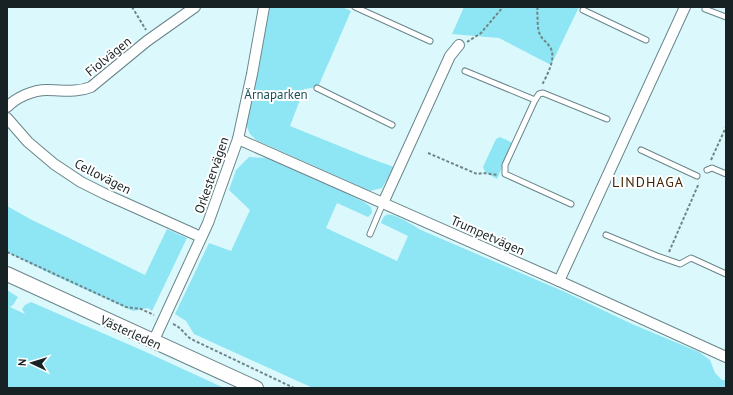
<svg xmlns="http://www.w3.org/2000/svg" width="733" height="395" font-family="'PT Sans',sans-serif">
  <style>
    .green { fill: #8ee5f3 }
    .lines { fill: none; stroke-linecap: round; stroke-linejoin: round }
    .lane-casing { stroke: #6a858a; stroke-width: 7 }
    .street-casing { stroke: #6a858a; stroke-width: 12 }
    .secondary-casing { stroke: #6a858a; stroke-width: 16 }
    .path { stroke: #718588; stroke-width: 2; stroke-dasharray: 3 2; stroke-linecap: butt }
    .lane { stroke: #fff; stroke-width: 5 }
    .street { stroke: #fff; stroke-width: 10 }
    .secondary { stroke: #fff; stroke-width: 14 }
    .labels { text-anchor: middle; stroke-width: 4; stroke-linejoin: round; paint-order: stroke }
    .street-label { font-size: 13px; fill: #172224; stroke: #fff }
    .park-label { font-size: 13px; fill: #1a5158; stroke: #fff }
    .neighbourhood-label { font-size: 14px; letter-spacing: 1px; fill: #412308; stroke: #fff }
  </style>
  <rect width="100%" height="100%" fill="#dbf9fd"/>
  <!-- green -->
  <g class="green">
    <path d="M269,7H342L351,11L318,87L304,89L290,126L369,158L394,167L382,188L370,191L256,140L250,134L246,125Z"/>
    <path d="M464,7H579L551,65L499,38L452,34Z"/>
    <path d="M500,137L513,143L497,179L485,172L483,167L496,139Z"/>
    <path d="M249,157L266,158L348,194L364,202L371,207L372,213L368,217L337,203L326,228L397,261L408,236L381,223C382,220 383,217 386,215C393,212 414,226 421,230L565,292L632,324L699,352L710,360L715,373L722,380H726V388H313L194,334L186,321L175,314L209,243L231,251L250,210L229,190L236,170Z"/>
    <path d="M7,206L30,219L145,275L167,229L187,238L152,311L148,308L133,311L51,274L7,252Z"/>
    <path d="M7,290L18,297L13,305L10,307L25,314L22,309L25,305L31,302L146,352L224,388H7Z"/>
  </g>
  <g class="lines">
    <defs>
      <g id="lane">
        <path d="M355,7L430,41"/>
        <path d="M705,9L726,17"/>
        <path d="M583,10L646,40"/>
        <path d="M465,71L535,100"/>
        <path d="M317,88L392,125"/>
        <path d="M641,150L697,176"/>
        <path d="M707,170L712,168L726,174"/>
        <path d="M571,204L505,174V165L535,100L539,94L543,93L607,119"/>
        <path d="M370,234L383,203"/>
        <path d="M606,235L657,256L680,264L691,258L726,274"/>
      </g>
      <g id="street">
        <path d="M7,107C17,97 33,90 47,90C63,90 76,93 91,87L147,41L195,7"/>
        <path d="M7,118L28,142L54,164L81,182L105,194L201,237"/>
        <path d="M238,139L559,281L726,357"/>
        <path d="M383,203L450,56L459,45"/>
        <path d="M559,281L685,7"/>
        <path d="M153,342L208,223L238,139L252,74L264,7"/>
      </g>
      <path id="secondary" d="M7,274L256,388"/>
    </defs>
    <!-- lane casing -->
    <use href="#lane" class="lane-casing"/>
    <!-- street casing -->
    <use href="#street" class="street-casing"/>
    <!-- secondary casing -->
    <use href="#secondary" class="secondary-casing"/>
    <!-- path -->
    <g class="path">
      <path d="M132,7L146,30"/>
      <path d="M538,7L537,10C538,17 537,25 539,32C541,39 546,41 550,47C557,58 547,75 542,85"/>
      <path d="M467,42L481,33L503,7"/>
      <path d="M428,153L477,174L483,173L498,175"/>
      <path d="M711,160L726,127"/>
      <path d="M7,252L126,307L141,309L154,315"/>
      <path d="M669,252L699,183"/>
      <path d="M173,324C181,327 184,334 191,339L294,388"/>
    </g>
    <!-- lane -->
    <use href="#lane" class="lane"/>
    <!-- street -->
    <use href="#street" class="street"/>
    <!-- secondary -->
    <use href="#secondary" class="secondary"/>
  </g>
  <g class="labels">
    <!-- street labels -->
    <g class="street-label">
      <text transform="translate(108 56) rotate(-39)" y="5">Fiolvägen</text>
      <text transform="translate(211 175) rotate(-71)" y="5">Orkestervägen</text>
      <text transform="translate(103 176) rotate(27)" y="5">Cellovägen</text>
      <text transform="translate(488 235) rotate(24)" y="5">Trumpetvägen</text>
      <text transform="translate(131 332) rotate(24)" y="5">Västerleden</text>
    </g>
    <!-- park labels -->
    <g class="park-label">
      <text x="276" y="99">Ärnaparken</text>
    </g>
    <!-- neighbourhood labels -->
    <g class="neighbourhood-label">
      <text x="648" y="187">LINDHAGA</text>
    </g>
  </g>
  <!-- border -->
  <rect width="733" height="395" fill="none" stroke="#172224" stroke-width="16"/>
  <!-- north arrow -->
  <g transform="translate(32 363) rotate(274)" stroke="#ffffff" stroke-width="3" paint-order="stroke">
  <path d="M0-3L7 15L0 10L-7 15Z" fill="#172224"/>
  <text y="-6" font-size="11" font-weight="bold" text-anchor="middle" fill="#172224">N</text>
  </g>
</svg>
